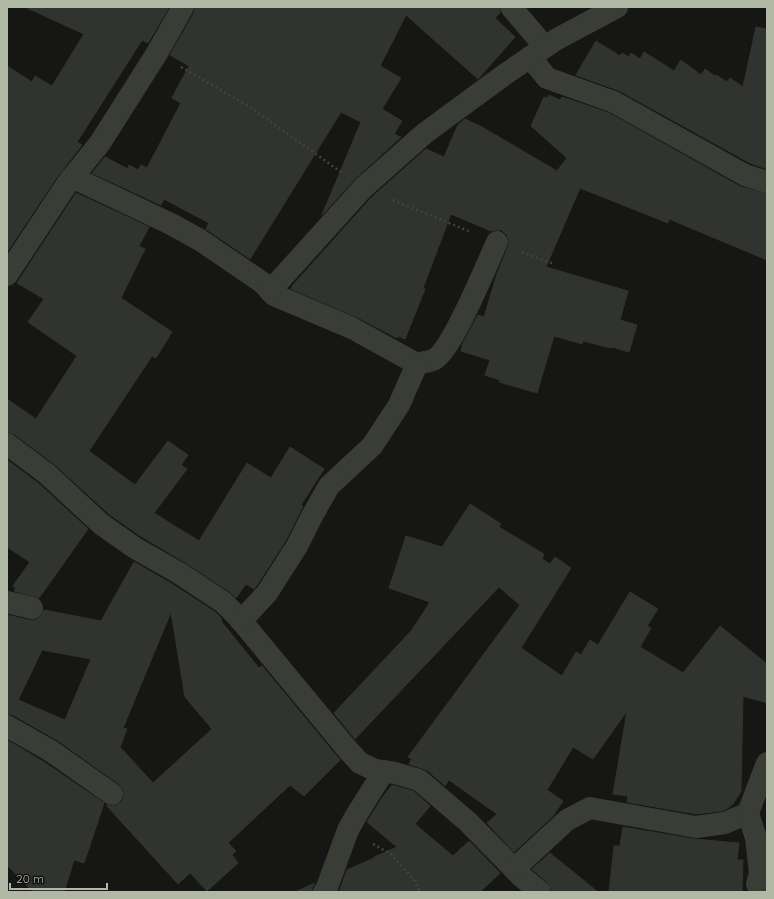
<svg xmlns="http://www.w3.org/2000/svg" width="774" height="899" font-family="Quicksand,sans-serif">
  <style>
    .building { fill: #313330; stroke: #31332f; fill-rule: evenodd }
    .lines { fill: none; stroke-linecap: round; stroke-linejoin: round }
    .path { stroke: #41443c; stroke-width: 2.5; stroke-dasharray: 2 3; stroke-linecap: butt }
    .street { stroke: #393d36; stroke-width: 22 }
  </style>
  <rect width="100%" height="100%" fill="#161715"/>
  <!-- building -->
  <g class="building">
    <path d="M25,7H169L148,43L142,40L77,142L82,145L57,177L7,252V66L32,82L35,76L52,86L84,34Z"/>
    <path d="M195,7H499L500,13L495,18L515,37L478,79L406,15L380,66L401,78L382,109L402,121L394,134L401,137L355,179L322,215L361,122L341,112L250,259L206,229L209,223L164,199L161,205L92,173L105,157L128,169L129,165L138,170L141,165L147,168L181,103L172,98L189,66L170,55L194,13Z"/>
    <path d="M756,27L767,29V169L750,163L620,91L576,75L596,41L620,56L622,53L629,57L631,53L640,59L644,52L674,71L681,60L701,75L705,69L715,76L716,75L727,82L730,78L743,87Z"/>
    <path d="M549,95L560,100L562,97L609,113L739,186L767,194V260L669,219L668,223L580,188L546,267L628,291L620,320L637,325L629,352L612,347L611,348L583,341L582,344L554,336L537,393L499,382L500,380L485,375L490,360L461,351L463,343L478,315L484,317L497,274L508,247L509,241L507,235L502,230H496L491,231L451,214L423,288L425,289L405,339L398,336L397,338L357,317L291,289L293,285L372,197L426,149L444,157L458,125L465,119L482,127L557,171L567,158L531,126L544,97L547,98Z"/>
    <path d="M76,193L149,227L139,246L145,249L121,298L172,332L156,358L152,356L89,451L135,485L168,441L188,455L181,465L187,469L154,513L199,541L247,463L271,478L290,447L324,469L301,505L303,506L286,540L257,585L254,589L246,584L236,598L230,592L186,563L142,537L109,514L53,463L14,434L7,432V399L36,419L77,356L28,322L44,299L17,283Z"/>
    <path d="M7,460L38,483L88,529L39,598L14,591L16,588L13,586L30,562L7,547Z"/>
    <path d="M470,504L501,524L499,527L544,554L542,559L550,564L555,557L571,568L521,648L562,676L576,652L581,655L590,640L598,645L630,592L658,609L647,626L651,628L640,647L683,673L720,626L767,664V703L743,696L741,791L733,804L728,808L722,811L696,814L627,802L628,796L613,794L627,711L593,759L573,747L547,790L563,801L553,816L514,852L487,823L497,814L449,780L445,786L427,770L409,764L412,759L408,757L520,605L499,587L355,739L334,713L412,630L430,602L389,588L406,536L442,547Z"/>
    <path d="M134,562L172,584L215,612L222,619L221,621L259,668L262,666L340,760L304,796L290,785L228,843L236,851L232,855L238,863L207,891L190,873L178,884L106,805L111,806L117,805L122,801L124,795L123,789L119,784L57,740L13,715L7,714V615L29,620H35L41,616L44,610L101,621ZM171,612L185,697L212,729L153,783L120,747L127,729L123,728ZM42,650L91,659L65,720L18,700Z"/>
    <path d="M7,740L44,762L104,803L84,863L74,860L64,892H33L7,865Z"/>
    <path d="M392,785L413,791L430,806L415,824L453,856L469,841L500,873L480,892H339L347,870L374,858V857L397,847L367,822L382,798Z"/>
    <path d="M623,827L694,839L739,843L737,860H743L742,892H609L614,846H620Z"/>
    <path d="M550,853L598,892H553L548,883L532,869Z"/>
    <path d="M315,883L312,888V892H295Z"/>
  </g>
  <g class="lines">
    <!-- path -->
    <g class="path">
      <path d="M181,67L250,107L341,172"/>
      <path d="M393,200L471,232"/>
      <path d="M522,252L554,264"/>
      <path d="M373,844L391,854L414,880L420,892"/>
    </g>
    <!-- street -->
    <g class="street">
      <path d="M511,7L545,47"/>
      <path d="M530,57L547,78L614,102L745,175L767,182"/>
      <path d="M72,177L171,224L200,240L263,283L274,295L352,328L417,364C422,362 430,362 435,359C453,348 486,266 497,242"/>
      <path d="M7,275L67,184L100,143L157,53L183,7"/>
      <path d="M270,291L363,188L425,133L504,75L557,39L617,7"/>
      <path d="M7,444L46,473L101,524L135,548L179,573L223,602L239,618L348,750L360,763L375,770L395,773L419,780L468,822L522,877L540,892"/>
      <path d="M7,602L32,608"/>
      <path d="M241,621L267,593L297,546L312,516L329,486L372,446L399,405L417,364"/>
      <path d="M7,726L51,751L112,794"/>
      <path d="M514,869L567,820L590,808L696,827L725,823L748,813"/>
      <path d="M757,884L760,873L756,838L748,813L767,763"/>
      <path d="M324,892L326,890L348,830L357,814L384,771"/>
    </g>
  </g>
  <!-- border -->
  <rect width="774" height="899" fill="none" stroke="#b2b8a6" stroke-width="16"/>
  <!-- scale -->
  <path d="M10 883v6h97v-6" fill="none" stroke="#b2b8a6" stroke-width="2"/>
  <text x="16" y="883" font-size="12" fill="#b2b8a6" stroke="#111210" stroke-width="3" paint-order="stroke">20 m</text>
</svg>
